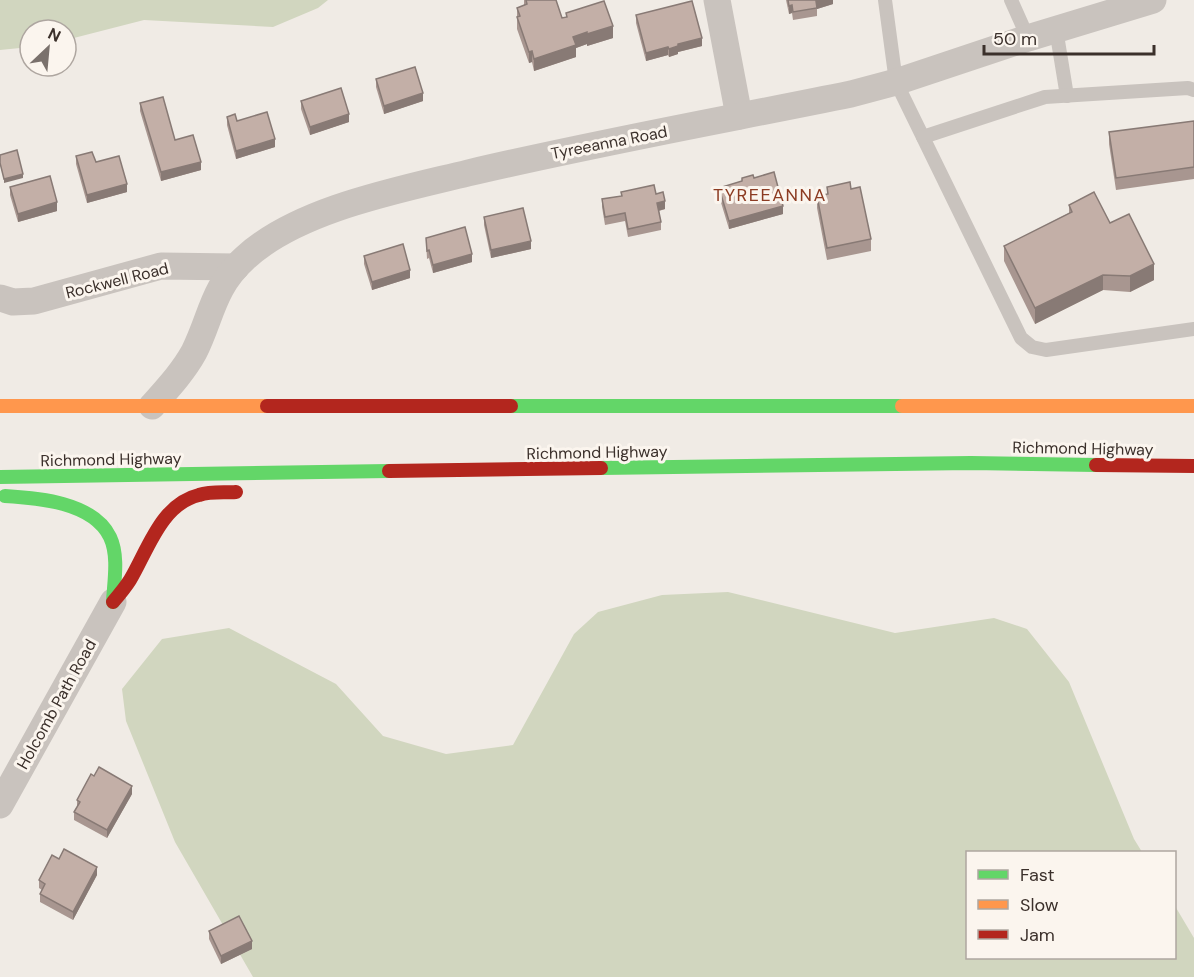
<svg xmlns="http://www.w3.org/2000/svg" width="1194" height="977" font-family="'DM Sans',sans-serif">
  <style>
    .green { fill: #d1d6bf }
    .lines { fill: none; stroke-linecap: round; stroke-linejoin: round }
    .lane { stroke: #c9c3be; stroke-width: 14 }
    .street { stroke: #c9c3be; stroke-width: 27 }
    .fast { stroke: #63d668; stroke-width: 14 }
    .slow { stroke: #ff974d; stroke-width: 14 }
    .jam { stroke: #b3261e; stroke-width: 14 }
    .wall { fill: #a89690 }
    .shaded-wall { fill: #887a75 }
    .building { fill: #c3afa7; stroke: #887a75; stroke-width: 1.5 }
    .labels { text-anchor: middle; stroke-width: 6; stroke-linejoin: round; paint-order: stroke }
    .street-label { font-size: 16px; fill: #3b302b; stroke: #fbf5ee }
    .neighbourhood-label { font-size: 18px; letter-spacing: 1.5px; fill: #8c3b22; stroke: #fbf5ee }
  </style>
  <rect width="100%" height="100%" fill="#f0ebe5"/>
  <!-- green -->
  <g class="green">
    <path d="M0,0H328L318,8L273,27L144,20L66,40V30H30V47L0,50Z"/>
    <path d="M728,592L895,633L994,618L1027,629L1069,682L1134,839L1142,852H968V958H1174L1175,906L1194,938V977H253L175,842L126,721L122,689L162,639L229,628L336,684L383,736L446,754L513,745L574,634L598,612L662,595Z"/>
  </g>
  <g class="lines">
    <!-- lane -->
    <g class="lane">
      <path d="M885,0L896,82L1021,338L1032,347L1046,350L1194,329"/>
      <path d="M1011,0L1028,38"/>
      <path d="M1056,29L1067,96"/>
      <path d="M923,137L1045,97L1188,88L1194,90"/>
    </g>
    <!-- street -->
    <g class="street">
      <path d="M717,0L739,116"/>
      <path d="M0,298L13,302L34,301L161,266L236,267"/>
      <path d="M152,406C167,389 183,372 194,352C212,316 212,288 245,258C298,209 399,190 468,173C595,143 723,120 851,94L896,82L1028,38L1153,0"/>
      <path d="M0,805L113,602"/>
    </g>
    <!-- fast -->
    <g class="fast">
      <path d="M511,406H902"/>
      <path d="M601,468L971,463L1096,465"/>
      <path d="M0,477L389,471"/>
      <path d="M5,496C38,498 93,502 110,537C119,556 114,582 113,602"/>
    </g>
    <!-- slow -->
    <g class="slow">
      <path d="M0,406H267"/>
      <path d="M902,406H1194"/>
    </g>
    <!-- jam -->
    <g class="jam">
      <path d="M267,406H511"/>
      <path d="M1096,465L1194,466"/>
      <path d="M389,471L601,468"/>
      <path d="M113,602C119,595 125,588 130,580C148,550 161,504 199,495C211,491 224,493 236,492"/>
    </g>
  </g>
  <!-- wall -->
  <g class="wall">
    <path d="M524,0H556L562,18L566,17V13L613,38L587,46V44L576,48V57L534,71L532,62L529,63L517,29V8L524,5Z"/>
    <path d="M786,0H833V4L817,9V16L793,20L792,13L789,14Z"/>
    <path d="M636,15L702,46L678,52V54L669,57L668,55L646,61L636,23Z"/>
    <path d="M376,79L423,101L384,114L376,87Z"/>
    <path d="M301,101L349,122L310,135L301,109Z"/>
    <path d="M140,103L175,140L201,170L161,181L140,111Z"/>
    <path d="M227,117L237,121L275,147L236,159L227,125Z"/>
    <path d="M1194,121V179L1116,190L1109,144V132Z"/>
    <path d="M76,156L96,162L127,192L87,203L76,164Z"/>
    <path d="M742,178H754L783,214L729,229L719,196V188L742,181Z"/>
    <path d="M10,187L57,211L18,222L10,195Z"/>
    <path d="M827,187L851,189L871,239V251L827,260L817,208V196L827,194Z"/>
    <path d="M621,192L656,194L665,209L659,211L661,222V230L628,237L625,221L605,225L602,207V199L621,196Z"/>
    <path d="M1069,205L1110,223L1154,280L1130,292L1103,290L1035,324L1004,261V246L1069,213Z"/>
    <path d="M484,217L531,249L491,258L484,225Z"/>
    <path d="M426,238L472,262L433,273L429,258L427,259Z"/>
    <path d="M364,256L410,278L372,290L364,264Z"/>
    <path d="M132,794L107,838L74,820V812L77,807V800Z"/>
    <path d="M59,859L97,875L73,920L40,902V894L42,890L39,888V880Z"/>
    <path d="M209,931L252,949L221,964L209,939Z"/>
  </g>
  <!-- shaded-wall -->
  <g class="shaded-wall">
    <path d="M819,0H833V4L817,9L816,1Z"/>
    <path d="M792,5V13L789,14V6Z"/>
    <path d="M613,26V38L587,46V34Z"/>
    <path d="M587,32V44L576,48V57L534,71V59L573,37Z"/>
    <path d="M702,38V46L678,52V54L669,57V49L678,44Z"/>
    <path d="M668,47V55L646,61V53Z"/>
    <path d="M532,51V62L529,63V52Z"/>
    <path d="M423,93V101L384,114V106Z"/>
    <path d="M349,114V122L310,135V127Z"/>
    <path d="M275,139V147L236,159V151Z"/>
    <path d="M201,162V170L161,181V172Z"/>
    <path d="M23,174V178L4,183V179Z"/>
    <path d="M127,184V192L87,203V195Z"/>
    <path d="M665,201V209L657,211V203Z"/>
    <path d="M57,202V211L18,222V214Z"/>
    <path d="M783,206V214L729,229V221Z"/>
    <path d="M531,241V249L491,258V250Z"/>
    <path d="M472,254V262L433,273V265Z"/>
    <path d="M1154,264V280L1130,292V276Z"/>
    <path d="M410,270V278L372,290V282Z"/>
    <path d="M1103,275V290L1035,324V308Z"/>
    <path d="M132,786V794L107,838V830Z"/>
    <path d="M97,867V875L73,920V912Z"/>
    <path d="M252,941V949L221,964V956Z"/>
  </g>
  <!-- building -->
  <g class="building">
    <path d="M526,0H556L562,18L567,17L566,13L604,1L613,26L587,34V32L573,37L576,45L534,59L532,51L529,52L517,17L520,16L517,8L527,4Z"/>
    <path d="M788,0H819L816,1L817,8L793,12L792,5L789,6Z"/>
    <path d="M692,1L702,38L678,44V46L669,49L668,47L646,53L636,15Z"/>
    <path d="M415,67L423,93L384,106L376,79Z"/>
    <path d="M341,88L349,114L310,127L301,101Z"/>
    <path d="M163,97L175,140L193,135L201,162L161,172L140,103Z"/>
    <path d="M267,112L275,139L236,151L227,117L235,114L237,121Z"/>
    <path d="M1194,121V167L1116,178L1109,132Z"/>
    <path d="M17,150L23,174L4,179L0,163V155Z"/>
    <path d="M92,152L96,162L119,156L127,184L87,195L76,156Z"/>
    <path d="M774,172L783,206L729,221L719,188L742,181V178L753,175L754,178Z"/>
    <path d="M50,176L57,202L18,214L10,187Z"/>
    <path d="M850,182L851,189L860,187L871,239L827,248L817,196L828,194L827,187Z"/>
    <path d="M654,185L656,194L663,192L665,201L657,203L661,222L628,229L625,213L605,217L602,199L622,196L621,192Z"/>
    <path d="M1094,192L1110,223L1129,214L1154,264L1130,276L1103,275L1035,308L1004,246L1072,212L1069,205Z"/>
    <path d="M523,208L531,241L491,250L484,217Z"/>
    <path d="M465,227L472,254L433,265L429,250L427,251L426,238Z"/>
    <path d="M403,244L410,270L372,282L364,256Z"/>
    <path d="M99,767L132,786L107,830L74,812L80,802L77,800L91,774L94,776Z"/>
    <path d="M64,849L97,867L73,912L40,894L45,884L39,880L52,855L59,859Z"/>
    <path d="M239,916L252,941L221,956L209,931Z"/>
  </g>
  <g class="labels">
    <!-- street labels -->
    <g class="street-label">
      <text transform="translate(609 142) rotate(-11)" y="6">Tyreeanna Road</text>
      <text transform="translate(117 280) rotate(-14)" y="6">Rockwell Road</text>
      <text transform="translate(1083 448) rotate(1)" y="6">Richmond Highway</text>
      <text transform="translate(597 452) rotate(-1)" y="6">Richmond Highway</text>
      <text transform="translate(111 459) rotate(-1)" y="6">Richmond Highway</text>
      <text transform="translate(56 704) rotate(-61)" y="6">Holcomb Path Road</text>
    </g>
    <!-- neighbourhood labels -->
    <g class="neighbourhood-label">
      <text x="770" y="201">TYREEANNA</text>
    </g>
  </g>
  <!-- legend -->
  <rect x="966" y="851" width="210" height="108" fill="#fbf5ee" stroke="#aea6a0" stroke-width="1.5"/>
  <rect x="978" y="870" width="30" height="9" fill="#63d668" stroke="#aea6a0" stroke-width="1.5"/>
  <text x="1020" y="881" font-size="18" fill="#3b302b">Fast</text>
  <rect x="978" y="900" width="30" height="9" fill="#ff974d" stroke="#aea6a0" stroke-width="1.5"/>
  <text x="1020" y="911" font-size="18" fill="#3b302b">Slow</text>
  <rect x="978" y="930" width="30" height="9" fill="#b3261e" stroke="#aea6a0" stroke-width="1.5"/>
  <text x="1020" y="941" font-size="18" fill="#3b302b">Jam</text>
  <!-- north arrow -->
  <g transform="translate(48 48) rotate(26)"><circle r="28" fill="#fbf5ee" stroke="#aea6a0" stroke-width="1.5"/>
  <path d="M0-4.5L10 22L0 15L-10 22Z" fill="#7a716c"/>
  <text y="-9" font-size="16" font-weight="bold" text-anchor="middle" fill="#3b302b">N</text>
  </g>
  <!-- scale -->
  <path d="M984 45v9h170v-9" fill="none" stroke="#3b302b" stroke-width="3"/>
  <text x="993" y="45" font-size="18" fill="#3b302b" stroke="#fbf5ee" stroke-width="4.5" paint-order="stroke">50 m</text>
</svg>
